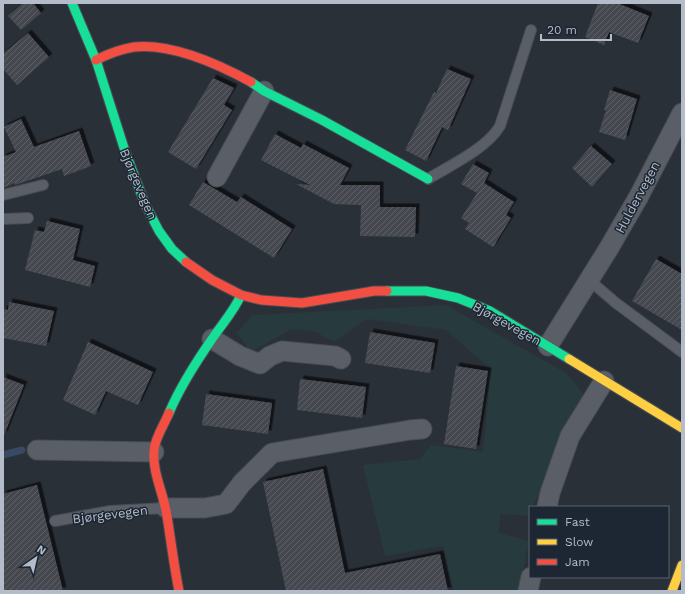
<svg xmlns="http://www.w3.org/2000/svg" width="685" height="594" font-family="'Work Sans',sans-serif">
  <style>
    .grass { fill: #273a3e }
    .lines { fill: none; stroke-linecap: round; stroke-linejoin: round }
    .stream { stroke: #384963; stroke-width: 7 }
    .building { fill: url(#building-hatch); filter: url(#shadow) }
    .lane-casing { stroke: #484c53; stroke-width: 12 }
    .street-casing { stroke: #484c53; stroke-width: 21 }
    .fast-casing { stroke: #484c53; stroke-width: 11 }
    .slow-casing { stroke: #484c53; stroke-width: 11 }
    .jam-casing { stroke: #484c53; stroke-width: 11 }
    .lane { stroke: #5a5e66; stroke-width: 10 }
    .street { stroke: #5a5e66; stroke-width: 19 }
    .fast { stroke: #16e098; stroke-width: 9 }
    .slow { stroke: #ffcf43; stroke-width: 9 }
    .jam { stroke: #f24e42; stroke-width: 9 }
    .labels { text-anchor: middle; stroke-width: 3; stroke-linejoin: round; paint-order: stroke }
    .street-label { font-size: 13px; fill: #b4bcc9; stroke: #1d2633 }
  </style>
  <defs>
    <pattern id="building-hatch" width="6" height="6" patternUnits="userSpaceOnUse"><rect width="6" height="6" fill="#444950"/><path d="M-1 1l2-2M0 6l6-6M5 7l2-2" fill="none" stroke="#5d6168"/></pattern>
    <filter id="shadow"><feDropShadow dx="3.5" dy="-3.5" stdDeviation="0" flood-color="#0009"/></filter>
  </defs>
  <rect width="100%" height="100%" fill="#2a3038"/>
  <!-- grass -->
  <path class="grass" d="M446,305L566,373L584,395L533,507H530L529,516L501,514L498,533L529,541L519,591H454L443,546L385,556L363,465L420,459L431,445L483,452L491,369L446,330L367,319L335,341L324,337L317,332L291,329L251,352L237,333L252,315Z"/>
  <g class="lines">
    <!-- stream -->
    <path class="stream" d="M3,455L22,450"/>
  </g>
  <!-- building -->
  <g class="building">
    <path d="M23,3H33L41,13L21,30L8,16Z"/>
    <path d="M598,3H617L649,16L638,43L609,32L604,45L585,37Z"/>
    <path d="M28,33L49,57L17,85L3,69V54Z"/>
    <path d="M447,69L471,79L448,130L442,127L426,161L405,150L434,92L436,93Z"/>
    <path d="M213,78L234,88L224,105L232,110L196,169L168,152Z"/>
    <path d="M610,90L637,99L625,140L599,132L606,110H604Z"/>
    <path d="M21,119L34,147L79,131L91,166L64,176L62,169L15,185V183L3,188V157L16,152L4,127Z"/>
    <path d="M275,134L301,148L303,144L349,168L340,185H380V207H416L415,237L360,236L361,205L334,204L296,184L310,185L261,160Z"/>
    <path d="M591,146L612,164L592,187L572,168Z"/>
    <path d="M473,164L489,173L484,183L514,202L506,215L511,218L493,247L465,229L469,223L461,218L477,193L461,184Z"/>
    <path d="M203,182L237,202L241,197L292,229L274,258L189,205Z"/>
    <path d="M47,221L80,229L73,260L95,266L90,287L25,270L35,230L44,232Z"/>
    <path d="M656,259L682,274V330L632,301Z"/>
    <path d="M9,302L54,311L46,346L3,338V309L8,310Z"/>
    <path d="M370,332L435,343L430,373L365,363Z"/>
    <path d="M88,342L153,372L138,405L106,391L95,415L63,400Z"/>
    <path d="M456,366L488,371L476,449L444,444Z"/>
    <path d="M3,377L24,385L4,435H3Z"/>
    <path d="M300,379L366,387L362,418L297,410Z"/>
    <path d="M206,394L272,403L268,434L202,425Z"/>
    <path d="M323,469L345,573L440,554L448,591H286L263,482Z"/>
    <path d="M37,485L63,591H3V494Z"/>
  </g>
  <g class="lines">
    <defs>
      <g id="lane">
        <path d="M428,179C451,165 486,149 500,126L531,30"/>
        <path d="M3,195L43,185"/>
        <path d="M3,219L28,218"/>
        <path d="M589,280L616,303L682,352"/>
        <path d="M55,521L110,511L166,508"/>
      </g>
      <g id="street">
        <path d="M217,177L264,91"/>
        <path d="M212,339L240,356L260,364L270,356L282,351L335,356L341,359"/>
        <path d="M548,346L609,248L639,196L682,113"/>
        <path d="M37,450L154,452"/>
        <path d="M547,507L550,493L570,436L604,381"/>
        <path d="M166,508H205L226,504L242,483L272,453L410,430L422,429"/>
        <path d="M528,591L531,577"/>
      </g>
      <g id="fast">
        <path d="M72,3L96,60L125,151L145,204L159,231L172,249L186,262"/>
        <path d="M251,82L264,91L322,120L428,179"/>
        <path d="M387,291H426L458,298L490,311L569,359"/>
        <path d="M169,413C180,387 196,362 212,339C222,324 234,311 241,295"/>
      </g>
      <g id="slow">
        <path d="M569,359L682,428"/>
        <path d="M672,591L682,565"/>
      </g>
      <g id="jam">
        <path d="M96,60C108,54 121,49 134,47C172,43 218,64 251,82"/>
        <path d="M186,262L212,280L241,295L261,300L302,303L374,291H387"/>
        <path d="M169,413C164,425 155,438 154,450C152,473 164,494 167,516C171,541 174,566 179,591"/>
      </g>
    </defs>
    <!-- lane casing -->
    <use href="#lane" class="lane-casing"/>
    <!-- street casing -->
    <use href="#street" class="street-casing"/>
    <!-- fast casing -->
    <use href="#fast" class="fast-casing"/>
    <!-- slow casing -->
    <use href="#slow" class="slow-casing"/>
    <!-- jam casing -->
    <use href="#jam" class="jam-casing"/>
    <!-- lane -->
    <use href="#lane" class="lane"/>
    <!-- street -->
    <use href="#street" class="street"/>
    <!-- fast -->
    <use href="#fast" class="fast"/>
    <!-- slow -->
    <use href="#slow" class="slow"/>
    <!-- jam -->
    <use href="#jam" class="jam"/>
  </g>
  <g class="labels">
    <!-- street labels -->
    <g class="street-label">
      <text transform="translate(139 184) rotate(67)" y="5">Bjørgevegen</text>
      <text transform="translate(637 197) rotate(-62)" y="5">Huldervegen</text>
      <text transform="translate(507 323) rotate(29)" y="5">Bjørgevegen</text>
      <text transform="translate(110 514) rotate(-7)" y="5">Bjørgevegen</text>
    </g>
  </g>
  <!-- border -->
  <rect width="685" height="594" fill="none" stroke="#b4bcc9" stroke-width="8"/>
  <!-- legend -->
  <rect x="529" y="506" width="140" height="72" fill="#1d2633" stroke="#59626f"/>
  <rect x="537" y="519" width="20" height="6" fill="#16e098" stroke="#59626f"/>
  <text x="565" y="526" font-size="12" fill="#b4bcc9">Fast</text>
  <rect x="537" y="539" width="20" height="6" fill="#ffcf43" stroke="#59626f"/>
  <text x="565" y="546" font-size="12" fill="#b4bcc9">Slow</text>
  <rect x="537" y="559" width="20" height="6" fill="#f24e42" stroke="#59626f"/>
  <text x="565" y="566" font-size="12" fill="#b4bcc9">Jam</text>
  <!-- north arrow -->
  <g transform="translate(36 558) rotate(34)" stroke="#1d2633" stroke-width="3" paint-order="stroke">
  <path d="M0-3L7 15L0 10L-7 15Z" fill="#b4bcc9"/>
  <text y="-6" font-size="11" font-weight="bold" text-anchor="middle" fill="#b4bcc9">N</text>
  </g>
  <!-- scale -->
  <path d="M541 34v6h70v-6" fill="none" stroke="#b4bcc9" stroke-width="2"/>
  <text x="547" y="34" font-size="12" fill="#b4bcc9" stroke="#1d2633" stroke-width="3" paint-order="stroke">20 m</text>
</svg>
